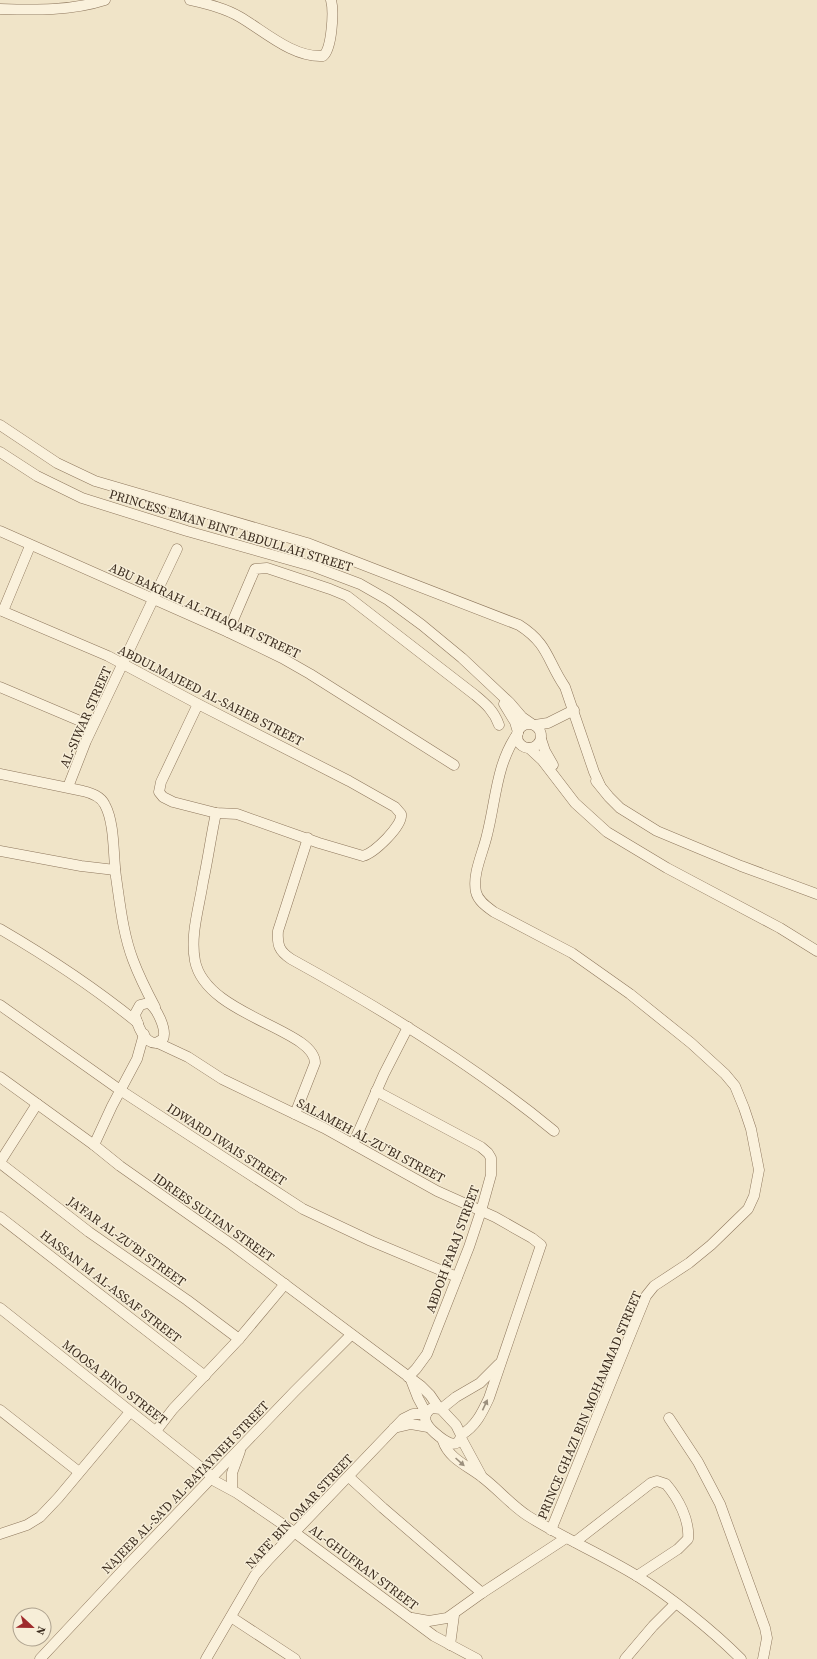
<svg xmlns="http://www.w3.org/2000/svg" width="817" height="1659" font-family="'Source Serif 4',serif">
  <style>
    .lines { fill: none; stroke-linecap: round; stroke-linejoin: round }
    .minor-casing { stroke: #8d765c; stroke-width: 11 }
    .minor { stroke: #faf1dc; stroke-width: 10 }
    .oneway { fill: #9c907e }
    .labels { text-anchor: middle; stroke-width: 3; stroke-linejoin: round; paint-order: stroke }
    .street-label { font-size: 13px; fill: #3d2e20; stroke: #f7eed8 }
  </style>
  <rect width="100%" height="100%" fill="#f0e4c8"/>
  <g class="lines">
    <defs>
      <g id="minor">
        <path d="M190,0C207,4 225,8 240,17C264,31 293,58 323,56C332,49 334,11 331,0"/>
        <path d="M0,9C35,10 71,11 105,0"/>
        <path d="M0,425L57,463L95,481L307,543L519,625C549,644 547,661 565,687L594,772L600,785"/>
        <path d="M0,452L37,476L82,498L187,531L315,567L360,584L388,600L422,625L462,658L510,703L522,717L532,724"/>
        <path d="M0,531L228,632L282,658L310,674L454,765"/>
        <path d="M0,610L108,656L198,704L349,781L395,807L401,814C403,826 374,853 363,856L319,843L237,814L216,813L173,802L163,797L159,792L161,782L198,704"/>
        <path d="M3,611L30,546"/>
        <path d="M228,632L255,569L267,568L330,589L347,596L475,695C486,704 494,711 499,725"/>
        <path d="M0,687L92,726"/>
        <path d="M504,704L515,722L518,732"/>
        <circle cx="529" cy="736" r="12"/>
        <path d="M535,725L548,723L574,710"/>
        <path d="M518,733C496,764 496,800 487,835C483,853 472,874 476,892C478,901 487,907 494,912L572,953L630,994L691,1043L725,1074L735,1086L744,1108L751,1129L759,1170L754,1196L748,1209L711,1245L689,1263L654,1286L646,1296L551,1530"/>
        <path d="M541,739L545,751L553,765"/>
        <path d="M529,748L542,760L575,803L607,832L667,868L780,928L817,951"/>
        <path d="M0,774L83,791C91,793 101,796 105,805C115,824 113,855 116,877C120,904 123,934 133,960C139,976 147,992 155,1007"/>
        <path d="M596,781L609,797L620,808L657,831L741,866L817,894"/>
        <path d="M68,787L86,741L177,549"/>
        <path d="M216,813C211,836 208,859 203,882C199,908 190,935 195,961C206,1016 315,1029 315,1063L295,1114"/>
        <path d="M308,838L278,931C277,945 279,951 291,959C382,1009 474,1065 554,1131"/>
        <path d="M0,851L81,866L115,870"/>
        <path d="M0,929C48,957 95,988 138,1023"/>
        <path d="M148,1003C157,1007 167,1030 163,1039L156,1043C144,1043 137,1025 135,1014L140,1005Z"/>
        <path d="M0,1005L120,1090L303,1209L371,1241L457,1277"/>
        <path d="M158,1043L188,1057L222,1079L324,1128L437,1191L495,1217L532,1238L541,1245L489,1398C482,1413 476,1426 461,1435"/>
        <path d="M0,1077L94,1145L120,1166L231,1244L421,1386L430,1395L439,1408"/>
        <path d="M376,1091L481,1147L488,1153L491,1158V1175L481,1211L469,1247L427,1354L416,1369L408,1377"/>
        <path d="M353,1144L384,1074L408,1027"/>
        <path d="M94,1145L112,1106L137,1059L144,1034"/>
        <path d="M0,1162L37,1104"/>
        <path d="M0,1163L89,1232L187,1300L239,1339"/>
        <path d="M0,1217L205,1376"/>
        <path d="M0,1308L213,1477"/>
        <path d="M411,1380L418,1398L426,1413"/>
        <path d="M432,1408L441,1409L456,1425L461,1435C458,1452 443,1440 435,1433C427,1426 419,1416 432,1408Z"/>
        <path d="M441,1409L456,1397L480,1383L499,1364"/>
        <path d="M0,1410L79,1472"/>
        <path d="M669,1418L698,1462L720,1504L765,1628L767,1638L763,1659"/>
        <path d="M394,1428L411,1424L428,1427"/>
        <path d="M156,1431L173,1409L239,1339L285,1284"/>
        <path d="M461,1438L481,1475"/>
        <path d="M443,1441C449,1459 468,1466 482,1477C498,1489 511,1505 528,1516C563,1538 601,1554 637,1576C671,1597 713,1631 741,1659"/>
        <path d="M349,1477L383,1508L482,1593"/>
        <path d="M211,1479L237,1493L294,1532L434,1636L477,1659"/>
        <path d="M232,1487V1473L240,1451"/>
        <path d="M0,1534L27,1525L40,1517L58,1498L130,1412"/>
        <path d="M575,1542L651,1483L657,1481L666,1484C678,1498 690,1520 688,1539L678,1549L637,1576"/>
        <path d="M231,1617L295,1659"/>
        <path d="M412,1618L429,1621L447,1618L482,1593L566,1538"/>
        <path d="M450,1645L454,1615"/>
        <path d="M40,1659L125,1568L294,1392L351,1335"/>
        <path d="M206,1659L255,1575L269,1559L403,1419L413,1414H426"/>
        <path d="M625,1659L653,1626L675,1604"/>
      </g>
    </defs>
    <!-- minor casing -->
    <use href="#minor" class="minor-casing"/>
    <!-- minor -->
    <use href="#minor" class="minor"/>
  </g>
  <!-- one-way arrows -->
  <defs><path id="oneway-solid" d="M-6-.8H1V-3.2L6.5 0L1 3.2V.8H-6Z"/></defs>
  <g class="oneway">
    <use href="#oneway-solid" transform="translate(485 1405) rotate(-65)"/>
    <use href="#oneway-solid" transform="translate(460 1462) rotate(42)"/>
  </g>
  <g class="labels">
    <!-- street labels -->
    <g class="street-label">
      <text transform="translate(231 530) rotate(17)" y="5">PRINCESS EMAN BINT ABDULLAH STREET</text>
      <text transform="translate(205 610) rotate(25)" y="5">ABU BAKRAH AL-THAQAFI STREET</text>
      <text transform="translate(211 695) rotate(27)" y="5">ABDULMAJEED AL-SAHEB STREET</text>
      <text transform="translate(85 717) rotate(-66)" y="5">AL-SIWAR STREET</text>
      <text transform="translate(371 1140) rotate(28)" y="5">SALAMEH AL-ZU‘BI STREET</text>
      <text transform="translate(227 1144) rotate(33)" y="5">IDWARD IWAIS STREET</text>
      <text transform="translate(214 1217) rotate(35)" y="5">IDREES SULTAN STREET</text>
      <text transform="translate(127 1241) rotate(36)" y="5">JA‘FAR AL-ZU‘BI STREET</text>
      <text transform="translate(452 1249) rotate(-70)" y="5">ABDOH FARAJ STREET</text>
      <text transform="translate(111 1286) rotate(38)" y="5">HASSAN M AL-ASSAF STREET</text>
      <text transform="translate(115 1382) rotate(38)" y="5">MOOSA BINO STREET</text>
      <text transform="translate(589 1405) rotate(-67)" y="5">PRINCE GHAZI BIN MOHAMMAD STREET</text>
      <text transform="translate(185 1487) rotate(-46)" y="5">NAJEEB AL-SA'D AL-BATAYNEH STREET</text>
      <text transform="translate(299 1511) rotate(-47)" y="5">NAFE' BIN OMAR STREET</text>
      <text transform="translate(364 1567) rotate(37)" y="5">AL-GHUFRAN STREET</text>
    </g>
  </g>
  <!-- north arrow -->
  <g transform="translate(32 1627) rotate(112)"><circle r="19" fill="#f7eed8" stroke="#ada18e"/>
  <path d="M0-3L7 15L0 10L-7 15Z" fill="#9e2a2b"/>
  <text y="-6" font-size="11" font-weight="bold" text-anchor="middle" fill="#3d2e20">N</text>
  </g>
</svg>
